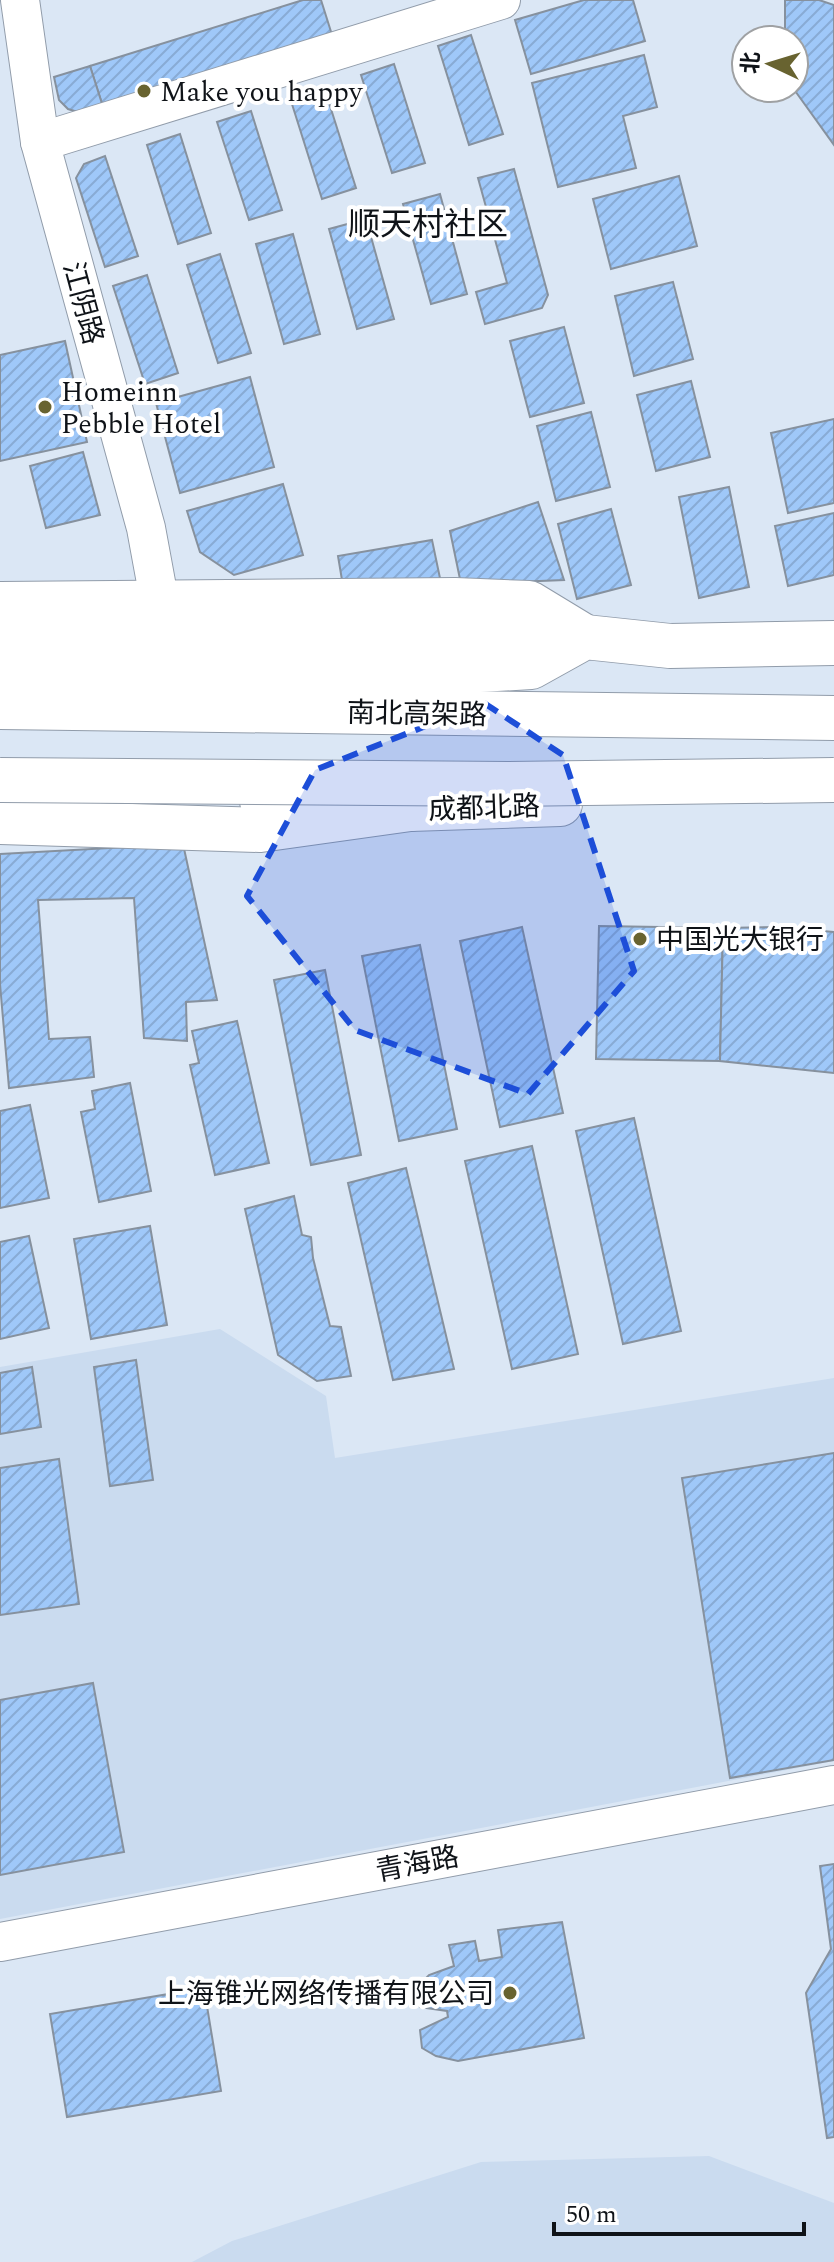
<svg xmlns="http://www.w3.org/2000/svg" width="834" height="2262" font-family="Spectral,'Noto Sans SC',serif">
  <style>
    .built { fill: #cadbef }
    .building { fill: url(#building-hatch); stroke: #86919e; stroke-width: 2 }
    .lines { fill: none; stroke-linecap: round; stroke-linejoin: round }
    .minor-casing { stroke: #919caa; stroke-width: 40 }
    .major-casing { stroke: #919caa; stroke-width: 46 }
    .highway-casing { stroke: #919caa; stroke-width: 46 }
    .minor { stroke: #fff; stroke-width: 38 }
    .major { stroke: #fff; stroke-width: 44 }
    .highway { stroke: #fff; stroke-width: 44 }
    .highway-bridge-casing { stroke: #919caa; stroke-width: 46; stroke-linecap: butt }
    .highway-bridge { stroke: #fff; stroke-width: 44 }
    .marked { fill: #1d4ed8; fill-opacity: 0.2; stroke: #1d4ed8; stroke-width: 6; stroke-dasharray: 16 10; stroke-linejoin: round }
    .poi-dot { fill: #686330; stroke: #fff; stroke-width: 3 }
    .labels { text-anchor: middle; stroke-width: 8; stroke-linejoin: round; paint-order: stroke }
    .poi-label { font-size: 28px; fill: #0f1318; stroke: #fff; text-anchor: start }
    .street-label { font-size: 28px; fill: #0f1318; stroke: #fff }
    .quarter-label { font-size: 32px; fill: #0f1318; stroke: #fff }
  </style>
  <defs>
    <pattern id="building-hatch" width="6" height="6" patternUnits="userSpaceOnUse" patternTransform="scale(2)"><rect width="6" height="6" fill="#9fc8f9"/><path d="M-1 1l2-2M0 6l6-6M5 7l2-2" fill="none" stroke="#88abd5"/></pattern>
  </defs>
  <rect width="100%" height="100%" fill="#dbe7f5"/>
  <!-- built -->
  <g class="built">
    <path d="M220,1329L326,1396L335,1458L834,1378V1761L0,1919V1367Z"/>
    <path d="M709,2156L834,2203V2262H192L232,2241L481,2162Z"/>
  </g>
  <!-- building -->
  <g class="building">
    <path d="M303,0H321L333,38L104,110L90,66Z"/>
    <path d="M584,0H633L645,41L531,74L515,20Z"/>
    <path d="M785,0H819L834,5V145L793,88L794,40H785Z"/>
    <path d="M471,35L503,134L469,145L438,46Z"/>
    <path d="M644,55L657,107L623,116L636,168L558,187L532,83Z"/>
    <path d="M394,64L425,163L392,173L361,75Z"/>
    <path d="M90,66L104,110L81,113L68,109L59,100L54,77Z"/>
    <path d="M325,90L356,188L322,199L291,101Z"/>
    <path d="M251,111L282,210L249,220L217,122Z"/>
    <path d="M180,134L211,233L178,244L147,145Z"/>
    <path d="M105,156L138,256L105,267L76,178L84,164Z"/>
    <path d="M514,169L548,295L542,308L485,324L476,292L507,283L478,178Z"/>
    <path d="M679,176L697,246L611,269L593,199Z"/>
    <path d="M440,194L467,294L431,304L403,204Z"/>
    <path d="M366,219L394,319L357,329L329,229Z"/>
    <path d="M293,234L320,334L284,344L256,244Z"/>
    <path d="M220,254L251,353L218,363L187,265Z"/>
    <path d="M147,275L178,373L145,384L113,286Z"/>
    <path d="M673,282L693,359L634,376L615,296Z"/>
    <path d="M564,327L584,403L530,417L510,341Z"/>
    <path d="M65,341L87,442L0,461V355Z"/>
    <path d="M250,377L274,467L180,493L156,403Z"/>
    <path d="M691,381L710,457L656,471L637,395Z"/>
    <path d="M591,412L610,487L556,501L537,426Z"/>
    <path d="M834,419V503L788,513L771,433Z"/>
    <path d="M83,452L100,515L46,528L30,466Z"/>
    <path d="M283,484L303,555L234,575L200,552L187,511Z"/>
    <path d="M729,487L749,587L699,598L679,497Z"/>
    <path d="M538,502L564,580L461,584L450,531Z"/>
    <path d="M611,509L631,585L577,599L558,524Z"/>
    <path d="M834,513V575L788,586L775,526Z"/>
    <path d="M432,540L441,583L342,580L338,556Z"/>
    <path d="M183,844L217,1000L186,1002L187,1041L144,1038L134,898L38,900L49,1039L90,1037L94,1077L9,1088L0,984V854Z"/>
    <path d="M599,926L723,928L720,1061L596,1059Z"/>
    <path d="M522,927L563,1113L500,1127L460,941Z"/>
    <path d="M776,927L834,932V1073L720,1061L723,928Z"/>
    <path d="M420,945L457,1129L399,1141L362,956Z"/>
    <path d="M325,970L361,1155L311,1165L274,980Z"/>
    <path d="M237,1021L269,1163L215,1175L190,1065L199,1063L192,1031Z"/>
    <path d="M130,1083L151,1191L99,1202L81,1112L95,1109L92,1091Z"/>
    <path d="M30,1105L49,1198L0,1208V1111Z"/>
    <path d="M634,1118L681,1331L623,1344L576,1131Z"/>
    <path d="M532,1146L578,1354L512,1369L465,1161Z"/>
    <path d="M406,1168L454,1369L393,1380L348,1183Z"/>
    <path d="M294,1196L302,1235L311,1237L313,1258L330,1326L341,1327L351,1376L317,1381L278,1355L245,1209Z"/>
    <path d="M150,1226L167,1325L91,1339L74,1239Z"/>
    <path d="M29,1236L49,1328L0,1339V1242Z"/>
    <path d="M136,1360L153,1480L110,1486L94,1367Z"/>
    <path d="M32,1367L41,1427L0,1434V1373Z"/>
    <path d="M834,1453V1760L730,1778L682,1478Z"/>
    <path d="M59,1459L79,1604L0,1615V1468Z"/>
    <path d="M93,1683L124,1852L0,1875V1700Z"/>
    <path d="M834,1864V2137L827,2138L806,1993L831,1949L820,1866Z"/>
    <path d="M562,1922L584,2038L458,2061L436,2056L422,2048L420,2030L448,2017L447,2011L420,2007L417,1987L429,1975L454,1966L449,1945L475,1941L479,1961L502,1957L498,1930Z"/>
    <path d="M204,1988L221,2091L67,2117L50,2014Z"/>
  </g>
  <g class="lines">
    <defs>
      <g id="minor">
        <path d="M20,0L40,142L146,528L160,604"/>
        <path d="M40,142L501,0"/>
        <path d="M0,1942L834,1785"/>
      </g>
      <g id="major">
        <path d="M0,604L455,600L529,603L585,637"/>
        <path d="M0,680L327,679L531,667L585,637L670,646L834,643"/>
        <path d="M0,822L260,830L410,809L560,804"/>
      </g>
      <g id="highway">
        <path d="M0,641L585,637"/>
        <path d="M0,707L834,718"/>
        <path d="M262,801L410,809"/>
      </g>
    </defs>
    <!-- minor casing -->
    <use href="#minor" class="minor-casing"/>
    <!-- major casing -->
    <use href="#major" class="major-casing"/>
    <!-- highway casing -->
    <use href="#highway" class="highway-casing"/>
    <!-- minor -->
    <use href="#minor" class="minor"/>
    <!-- major -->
    <use href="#major" class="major"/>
    <!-- highway -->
    <use href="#highway" class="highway"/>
    <defs>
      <path id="highway-bridge" d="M0,780L508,784L834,780"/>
    </defs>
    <!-- highway-bridge casing -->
    <use href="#highway-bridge" class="highway-bridge-casing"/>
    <!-- highway-bridge -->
    <use href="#highway-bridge" class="highway-bridge"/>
  </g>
  <!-- marked area -->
  <path class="marked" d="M484,703L563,755L634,971L528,1094L355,1030L247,896L315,770Z"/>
  <!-- markers -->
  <g class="poi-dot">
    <circle cx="144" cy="91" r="8"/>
    <circle cx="45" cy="407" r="8"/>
    <circle cx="640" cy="939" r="8"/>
    <circle cx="510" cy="1993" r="8"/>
  </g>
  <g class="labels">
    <!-- poi labels -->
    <g class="poi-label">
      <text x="160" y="101">Make you happy</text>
      <text x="61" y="401">Homeinn<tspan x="61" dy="32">Pebble Hotel</tspan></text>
      <text x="656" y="949">中国光大银行</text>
      <text x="494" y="2003" text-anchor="end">上海锥光网络传播有限公司</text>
    </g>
    <!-- street labels -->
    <g class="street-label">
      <text transform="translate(84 303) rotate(75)" y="10">江阴路</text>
      <text transform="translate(417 713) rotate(1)" y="10">南北高架路</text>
      <text transform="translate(484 807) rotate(-2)" y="10">成都北路</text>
      <text transform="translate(417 1863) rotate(-11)" y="10">青海路</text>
    </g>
    <!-- quarter labels -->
    <g class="quarter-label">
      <text x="428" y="235">顺天村社区</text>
    </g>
  </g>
  <!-- north arrow -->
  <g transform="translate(770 64) rotate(274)"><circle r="38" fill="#ffffff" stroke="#9fa1a3" stroke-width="2"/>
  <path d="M0-6L14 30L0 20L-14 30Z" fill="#686330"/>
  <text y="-12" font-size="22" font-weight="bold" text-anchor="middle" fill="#0f1318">北</text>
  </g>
  <!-- scale -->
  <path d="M554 2222v12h250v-12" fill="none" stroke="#0f1318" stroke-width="4"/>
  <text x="566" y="2222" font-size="24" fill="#0f1318" stroke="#ffffff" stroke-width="6" paint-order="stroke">50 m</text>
</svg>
